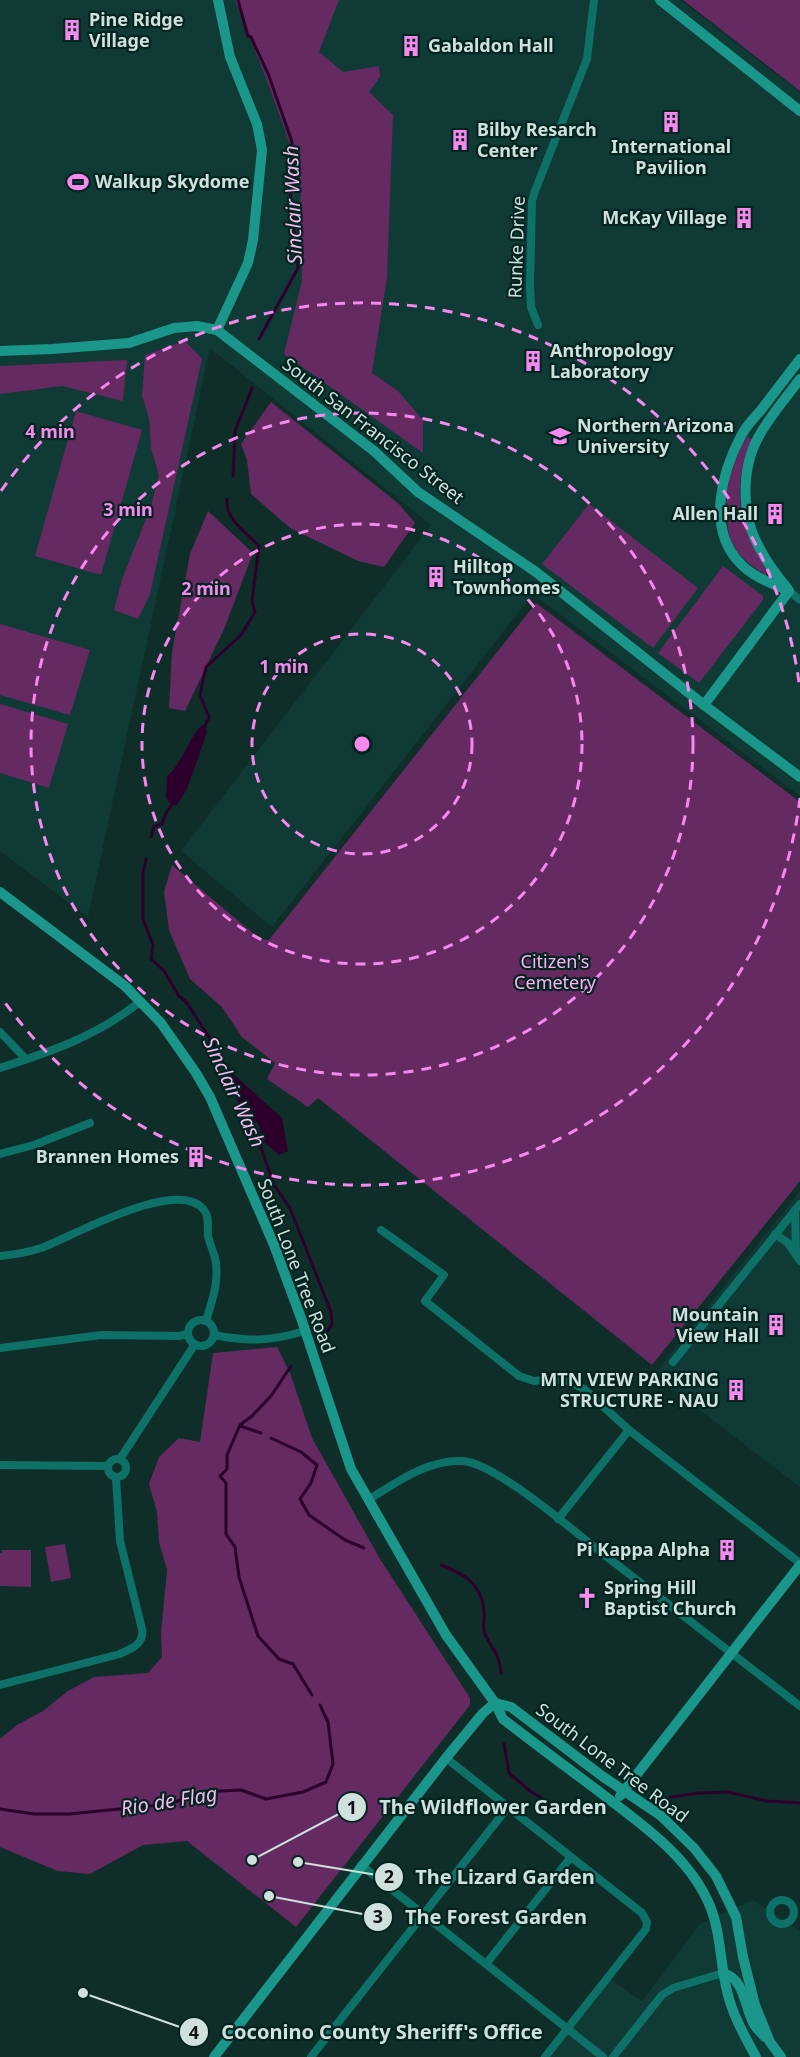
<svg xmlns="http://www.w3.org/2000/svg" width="800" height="2057" font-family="'Noto Sans',sans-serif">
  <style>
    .built { fill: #0f3a35 }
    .green { fill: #652a61 }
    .water { fill: #2d002c }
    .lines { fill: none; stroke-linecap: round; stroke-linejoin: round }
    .stream { stroke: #2d002c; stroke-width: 3 }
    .street { stroke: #0e7168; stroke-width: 8 }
    .secondary { stroke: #1b968a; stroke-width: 10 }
    .ring { fill: none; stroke: #f689ed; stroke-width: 3; stroke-dasharray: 10 8 }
    .labels { text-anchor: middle; stroke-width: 4.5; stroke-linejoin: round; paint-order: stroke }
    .poi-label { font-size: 18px; font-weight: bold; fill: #cfe0dd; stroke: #042420; text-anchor: start }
    .street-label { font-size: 18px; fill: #cfe0dd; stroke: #042420 }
    .park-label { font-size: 18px; fill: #ffb1f7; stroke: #042420 }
    .water-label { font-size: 20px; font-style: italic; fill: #f4baee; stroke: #042420 }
    .centre { fill: #f689ed; stroke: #042420; stroke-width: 3 }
    .ring-label { font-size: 18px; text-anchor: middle; font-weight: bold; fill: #f689ed; stroke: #042420; stroke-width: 4.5; stroke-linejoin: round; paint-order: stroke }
    .leader { fill: none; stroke: #cfe0dd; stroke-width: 2 }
    .callout-dot { fill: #cfe0dd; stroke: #042420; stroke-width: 2 }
    .mark-label { font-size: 18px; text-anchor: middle; font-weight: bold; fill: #111 }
    .callout-label { font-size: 20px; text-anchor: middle; font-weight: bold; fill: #cfe0dd; stroke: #042420; stroke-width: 4.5; stroke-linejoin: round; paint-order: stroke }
  </style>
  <rect width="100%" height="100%" fill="#0f2e2a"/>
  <!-- built -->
  <g class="built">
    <path d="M0,0H680L800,93V796L533,594L272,927L181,851L431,525L210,348L88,917L0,851Z"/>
    <path d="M800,1191V1487L654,1375Z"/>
    <path d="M753,1900L800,1931V2057H550L610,1979L642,2001L700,1924Z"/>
  </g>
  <!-- green -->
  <g class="green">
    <path d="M235,0H339L319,52L343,72L379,66L380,77L369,92L393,115L387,277L372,373L398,391L423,420V453L284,354L302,281L300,172L269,86Z"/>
    <path d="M683,0H800V91Z"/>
    <path d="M185,341L202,359L150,594L138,619L114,610L122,579L150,509L159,476L151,448L149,418L142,396L145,355Z"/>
    <path d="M127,360L123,401L62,386L0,394V366Z"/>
    <path d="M271,402L399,504L415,523L384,567L358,561L290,528L251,494L247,460L241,444Z"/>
    <path d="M76,411L142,430L101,575L35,556Z"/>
    <path d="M747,437L752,439C730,488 739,528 768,571L765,575C754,567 741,559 734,546C729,538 728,528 727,519C724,489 732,464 747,437Z"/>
    <path d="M589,504L698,588L653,648L542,564Z"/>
    <path d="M208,511L253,553L224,629L185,711L169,708L172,652L190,554Z"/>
    <path d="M723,566L763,596V600L699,683L658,653Z"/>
    <path d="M536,603L800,802V1181L652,1365L318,1098L308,1107L267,1079L275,1063L242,1037L222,1007L190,979L169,930L164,892L172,865L260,939L269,940Z"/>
    <path d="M0,624L90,650L70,715L0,695Z"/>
    <path d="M0,704L68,724L49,788L0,773Z"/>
    <path d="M277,1347L290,1373L312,1438L380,1559L470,1698V1705L296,1927L187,1841L143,1845L90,1874L58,1871L0,1847V1739L17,1725L43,1711L68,1691L94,1677L148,1673L162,1657L161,1633L167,1570L159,1542L157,1512L149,1484L159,1457L179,1438L200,1442L213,1353Z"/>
    <path d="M65,1544L71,1578L51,1582L45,1547Z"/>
    <path d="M2,1550H31V1587L0,1586V1553H2Z"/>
  </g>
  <!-- water -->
  <g class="water">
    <path d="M202,725H205L207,731L205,738L187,789L177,805H172L166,798L167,776C183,763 187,740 202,725Z"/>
    <path d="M224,1071L231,1072L282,1118L288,1151L279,1155L264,1142L258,1123L242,1110Z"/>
  </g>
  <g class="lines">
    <!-- stream -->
    <g class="stream">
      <path d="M238,0L248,36L251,37L269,76L292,142L289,182L298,268L259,339"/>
      <path d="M233,476L235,431L252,388"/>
      <path d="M204,728L209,717L200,695L206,667L241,635L255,612L252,601L259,546C246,532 225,520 227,499"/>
      <path d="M151,837L154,826L162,824L166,813L173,803"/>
      <path d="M146,859L143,873V919L153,945L151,959L164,971L179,996L187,1003L214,1045L228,1073"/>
      <path d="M249,1113L274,1185L290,1208L331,1312L332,1324L328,1331"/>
      <path d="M291,1366L271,1396L252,1416L240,1425L227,1455V1469L220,1476L226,1483V1534L235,1547L239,1577L258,1636L279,1659L293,1664L312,1695"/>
      <path d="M240,1426L261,1433"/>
      <path d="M271,1438L301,1452L317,1465L311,1483L300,1499L309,1515L345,1540L364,1548"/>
      <path d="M441,1565C464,1574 481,1583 484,1610C485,1618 482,1627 485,1634C492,1651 499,1651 501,1673"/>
      <path d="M504,1744L509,1773L530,1791L551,1804L587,1815"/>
      <path d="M671,1797L699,1793L728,1792L767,1801L800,1803"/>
      <path d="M0,1809L34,1814H69L170,1804L201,1792L241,1790L266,1799L303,1792L326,1782L333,1764L328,1722L320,1705"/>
    </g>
    <!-- street -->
    <g class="street">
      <path d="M538,325L531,307L530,285L532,201L535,191L587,59L594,0"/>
      <path d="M789,591L800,600"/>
      <path d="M0,1032L26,1059"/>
      <path d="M0,1068C53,1051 97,1036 141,1001"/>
      <path d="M0,1154L34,1145L90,1123"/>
      <path d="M795,1210L796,1253"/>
      <path d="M381,1230L444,1275L425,1301L519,1376L534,1381L549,1379L568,1381L584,1389L629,1430L800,1563"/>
      <path d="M775,1234L788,1243L800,1261"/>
      <path d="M0,1256C14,1255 28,1252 41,1248C71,1237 178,1176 204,1210C210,1217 207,1227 208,1236C210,1244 213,1251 215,1258C220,1280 212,1301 206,1321"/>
      <circle cx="201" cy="1333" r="13"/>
      <path d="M214,1335C249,1342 271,1341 305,1331"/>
      <path d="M0,1348L101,1335L179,1336L188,1334"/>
      <path d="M673,1362L800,1204"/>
      <circle cx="117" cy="1468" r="9"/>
      <path d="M120,1459L195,1344"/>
      <path d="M0,1465L107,1466"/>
      <path d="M368,1500C397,1482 428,1459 463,1461C497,1464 572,1530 602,1553C668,1604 734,1655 800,1706"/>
      <path d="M558,1519L629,1430"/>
      <path d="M0,1685L120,1654C133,1648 144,1644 142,1629L120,1541L116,1478"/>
      <path d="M446,1758L642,1913L647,1922L646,1929L545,2057"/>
      <path d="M361,1865L603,2057"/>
      <circle cx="782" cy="1912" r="12"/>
      <path d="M486,1964L571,1857"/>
      <path d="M311,2057L508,1807"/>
      <path d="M613,2057L662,1995L673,1988L723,1973"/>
    </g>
    <!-- secondary -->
    <g class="secondary">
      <path d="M660,0L800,111"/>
      <path d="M217,330L248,263L253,240L262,150L257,124L230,57L218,0"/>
      <path d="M0,351L52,349L129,343L174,328L197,326L217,330L374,451L418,492L536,572L704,705L800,777"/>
      <path d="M788,589C777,576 767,563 759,547C741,515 741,468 759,436C770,416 786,398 800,379"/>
      <path d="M789,591C770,583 751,576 738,561C707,526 722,472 741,436C746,426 754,418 761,410C774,393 787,376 800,359"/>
      <path d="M704,705L789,591"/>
      <path d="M0,892L125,986L161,1023L196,1073L210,1097L274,1245L301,1318L351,1469L446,1635L495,1703L503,1719C534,1743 566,1767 597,1790C639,1823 689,1855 710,1906C721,1933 720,1963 727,1991C732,2014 745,2037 756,2057"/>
      <path d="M495,1703L511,1707L602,1776L660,1815L694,1848L716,1876L736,1917L743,1957L755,2005L770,2042L781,2057"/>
      <path d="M620,1796L800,1565"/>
      <path d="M723,1973C746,1979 744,2009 755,2026C758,2030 762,2034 765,2037"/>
      <path d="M214,2057L446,1758L483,1713L495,1703"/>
    </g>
  </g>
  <!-- distance rings -->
  <g class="ring">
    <circle cx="362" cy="744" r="110"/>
    <circle cx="362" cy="744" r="220"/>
    <circle cx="362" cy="744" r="331"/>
    <path d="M800 798A441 441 0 0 1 1 997M1 491A441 441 0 0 1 800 690"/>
  </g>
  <!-- icons -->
  <defs>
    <symbol id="building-bare" viewBox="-9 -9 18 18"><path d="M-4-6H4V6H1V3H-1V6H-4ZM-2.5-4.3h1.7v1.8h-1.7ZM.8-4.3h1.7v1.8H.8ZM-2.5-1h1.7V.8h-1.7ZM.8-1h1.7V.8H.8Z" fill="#f689ed" stroke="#042420" stroke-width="2.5" paint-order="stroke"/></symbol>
    <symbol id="stadium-bare" viewBox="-9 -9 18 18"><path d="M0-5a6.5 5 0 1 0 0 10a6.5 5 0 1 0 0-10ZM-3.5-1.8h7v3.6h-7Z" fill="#f689ed" stroke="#042420" stroke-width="2.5" paint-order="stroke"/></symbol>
    <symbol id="university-bare" viewBox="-9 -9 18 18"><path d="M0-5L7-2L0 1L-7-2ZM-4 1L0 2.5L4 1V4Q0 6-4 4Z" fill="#f689ed" stroke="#042420" stroke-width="2.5" paint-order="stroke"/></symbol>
    <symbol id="church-bare" viewBox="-9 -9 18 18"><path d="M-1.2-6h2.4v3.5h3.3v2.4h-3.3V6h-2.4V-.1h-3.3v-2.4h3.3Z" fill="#f689ed" stroke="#042420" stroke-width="2.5" paint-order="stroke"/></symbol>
  </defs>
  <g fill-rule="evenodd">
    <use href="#building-bare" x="57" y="15" width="30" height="30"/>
    <use href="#building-bare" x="396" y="31" width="30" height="30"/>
    <use href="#building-bare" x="656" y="107" width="30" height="30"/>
    <use href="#building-bare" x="445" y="125" width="30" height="30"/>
    <use href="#stadium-bare" x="63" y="167" width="30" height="30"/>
    <use href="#building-bare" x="729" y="203" width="30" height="30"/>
    <use href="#building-bare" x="518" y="346" width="30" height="30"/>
    <use href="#university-bare" x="545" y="421" width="30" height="30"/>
    <use href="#building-bare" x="760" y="499" width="30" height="30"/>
    <use href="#building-bare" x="421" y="562" width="30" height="30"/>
    <use href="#building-bare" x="181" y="1142" width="30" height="30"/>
    <use href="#building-bare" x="761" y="1310" width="30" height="30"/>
    <use href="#building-bare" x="721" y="1375" width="30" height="30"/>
    <use href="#building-bare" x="712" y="1535" width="30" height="30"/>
    <use href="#church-bare" x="572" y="1583" width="30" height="30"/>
  </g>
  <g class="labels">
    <!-- poi labels -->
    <g class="poi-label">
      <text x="89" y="26">Pine Ridge<tspan x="89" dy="21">Village</tspan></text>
      <text x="428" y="52">Gabaldon Hall</text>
      <text x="477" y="136">Bilby Resarch<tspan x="477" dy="21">Center</tspan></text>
      <text x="671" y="153" text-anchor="middle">International<tspan x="671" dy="21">Pavilion</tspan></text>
      <text x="95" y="188">Walkup Skydome</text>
      <text x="727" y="224" text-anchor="end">McKay Village</text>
      <text x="550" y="357">Anthropology<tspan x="550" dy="21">Laboratory</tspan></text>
      <text x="577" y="432">Northern Arizona<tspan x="577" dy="21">University</tspan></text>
      <text x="758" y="520" text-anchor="end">Allen Hall</text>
      <text x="453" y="573">Hilltop<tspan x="453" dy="21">Townhomes</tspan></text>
      <text x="179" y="1163" text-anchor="end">Brannen Homes</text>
      <text x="759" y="1321" text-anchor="end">Mountain<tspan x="759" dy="21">View Hall</tspan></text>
      <text x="719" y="1386" text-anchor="end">MTN VIEW PARKING<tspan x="719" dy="21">STRUCTURE - NAU</tspan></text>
      <text x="710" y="1556" text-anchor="end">Pi Kappa Alpha</text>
      <text x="604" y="1594">Spring Hill<tspan x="604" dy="21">Baptist Church</tspan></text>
    </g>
    <!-- street labels -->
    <g class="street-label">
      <text transform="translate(517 247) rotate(-88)" y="6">Runke Drive</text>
      <text transform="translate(373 431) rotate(38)" y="6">South San Francisco Street</text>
      <text transform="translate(296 1266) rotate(69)" y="6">South Lone Tree Road</text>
      <text transform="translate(612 1763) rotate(37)" y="6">South Lone Tree Road</text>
    </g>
    <!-- park labels -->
    <g class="park-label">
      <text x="555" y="968">Citizen's<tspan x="555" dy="21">Cemetery</tspan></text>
    </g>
    <!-- water labels -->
    <g class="water-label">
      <text transform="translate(293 205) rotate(-92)" y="7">Sinclair Wash</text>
      <text transform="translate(234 1092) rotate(65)" y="7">Sinclair Wash</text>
      <text transform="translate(169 1801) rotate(-9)" y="7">Rio de Flag</text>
    </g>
  </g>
  <circle cx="362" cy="744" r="9" class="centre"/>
  <g class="ring-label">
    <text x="50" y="438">4 min</text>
    <text x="128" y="516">3 min</text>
    <text x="206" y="595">2 min</text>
    <text x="284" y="673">1 min</text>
  </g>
  <!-- callouts -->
  <path class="leader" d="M252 1860L352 1807M298 1862L389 1877M269 1896L378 1917M83 1993L194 2032"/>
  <g class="callout-dot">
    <circle cx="252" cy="1860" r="6"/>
    <circle cx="298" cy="1862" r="6"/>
    <circle cx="269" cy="1896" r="6"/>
    <circle cx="83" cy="1993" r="6"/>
    <circle cx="352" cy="1807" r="15"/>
    <circle cx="389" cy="1877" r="15"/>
    <circle cx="378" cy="1917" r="15"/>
    <circle cx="194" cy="2032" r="15"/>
  </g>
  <g class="mark-label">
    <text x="352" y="1814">1</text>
    <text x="389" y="1883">2</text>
    <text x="378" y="1923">3</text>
    <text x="194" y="2039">4</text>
  </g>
  <g class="callout-label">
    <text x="493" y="1814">The Wildflower Garden</text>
    <text x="505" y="1884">The Lizard Garden</text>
    <text x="496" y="1924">The Forest Garden</text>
    <text x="382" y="2039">Coconino County Sheriff's Office</text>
  </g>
</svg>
